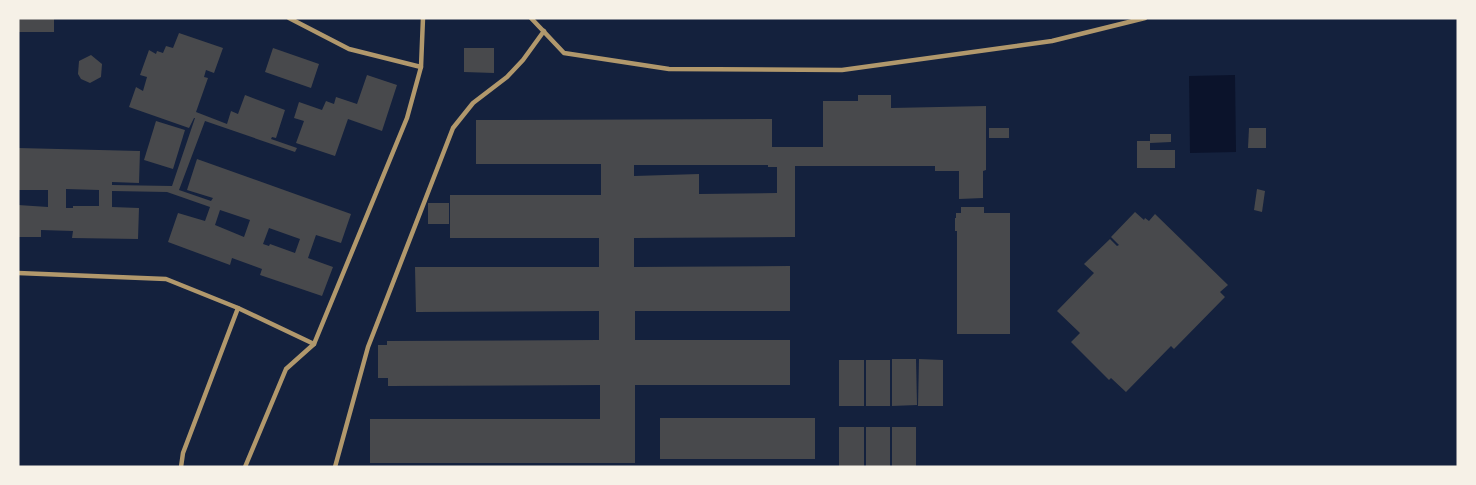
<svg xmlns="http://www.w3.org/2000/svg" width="1476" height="485" font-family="Overpass,sans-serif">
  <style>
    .water { fill: #0b132b }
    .building { fill: #48494c; fill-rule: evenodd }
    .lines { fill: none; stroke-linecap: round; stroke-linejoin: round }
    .service { stroke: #b1986c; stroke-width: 4.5 }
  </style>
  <rect width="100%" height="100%" fill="#14213d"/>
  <!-- water -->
  <path class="water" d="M1235,75L1236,152L1190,153L1189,76Z"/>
  <!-- building -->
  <g class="building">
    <rect x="18" y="18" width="36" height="14"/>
    <path d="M179,33L223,48L214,73L206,70L204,77L208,78L196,112L227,124L231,111L238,114L245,95L285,110L276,138L272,137L271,139L297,148L295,152L205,121L179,190L211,201L213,198L187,190L197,159L351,214L341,243L316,235L308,258L333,267L322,296L260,275L262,269L232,258L230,265L168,242L178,213L205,221L210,207L167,192L112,191V207L139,208L138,239L72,238L73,231L41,230V237H18V205L48,207V190H18V148L140,151L139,183L112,182V185L172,186L195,118H194L189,128L129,107L136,87L143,91L147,77L140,75L149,50L156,54L157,51L163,53L166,46L173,48ZM66,189L99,190V206H73V208H66ZM220,210L250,220L244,237L215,225ZM269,228L300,239L295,253L270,244L269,246L263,244Z"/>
    <path d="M273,48L319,64L311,88L265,72Z"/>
    <path d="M464,48H494V73L464,72Z"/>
    <path d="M91,55L102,64L101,77L90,83L81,79L78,74L79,61Z"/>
    <path d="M367,75L397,85L382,131L348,119L335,156L296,143L304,121L294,118L299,102L322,110L326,101L334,104L336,97L357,104Z"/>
    <path d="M858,95H891V108L986,106V170L983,171V198L959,199V171H935V166H795V237L634,238V267L790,266V311H635V340H790V385H635V463H370V419H600V385L388,386V378H378V345H387V341L599,340V311L416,312L415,267H599V238H450V195H601V164H476V120L772,119V147H823V101H858ZM634,165H768V167H777V193L699,194V174L634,176Z"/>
    <path d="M156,121L185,130L173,169L144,160Z"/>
    <rect x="989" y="128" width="20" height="10"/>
    <path d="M1249,128H1266V148H1248Z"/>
    <path d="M1150,134H1171V142L1150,143Z"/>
    <path d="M1137,141H1150V150H1175V168H1137Z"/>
    <path d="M1257,189L1265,191L1262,212L1254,210Z"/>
    <rect x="428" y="203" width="21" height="21"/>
    <path d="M961,207H984V213H1010V334H957V231H955V218H956V213H961Z"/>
    <path d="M1135,212L1144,220L1145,218L1149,221L1155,214L1228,285L1220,292L1225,297L1174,349L1171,346L1126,392L1111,378L1109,380L1071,342L1080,333L1057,311L1094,273L1084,264L1110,239L1117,246L1119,245L1111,237Z"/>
    <path d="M892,359H916L917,405L892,406Z"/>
    <path d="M919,359L943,360V406H918Z"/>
    <rect x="839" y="360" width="25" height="46"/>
    <rect x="866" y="360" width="24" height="46"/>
    <rect x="660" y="418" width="155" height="41"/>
    <rect x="839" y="427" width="25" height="40"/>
    <rect x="866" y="427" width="24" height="40"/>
    <rect x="892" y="427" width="24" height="40"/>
  </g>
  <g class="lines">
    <!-- service -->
    <g class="service">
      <path d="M289,18L349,49L421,67"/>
      <path d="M531,18L564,53L669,69L842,70L1052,41L1145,18"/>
      <path d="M18,273L166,279L238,308L314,344"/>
      <path d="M181,467L183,453L238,308"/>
      <path d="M245,467L286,369L314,344L407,118L421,67L423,18"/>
      <path d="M335,467L368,347L453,128L473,103L507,77L523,60L544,31"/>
    </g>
  </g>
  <!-- border -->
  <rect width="1476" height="485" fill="none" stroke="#f6f1e7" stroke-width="39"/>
</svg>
